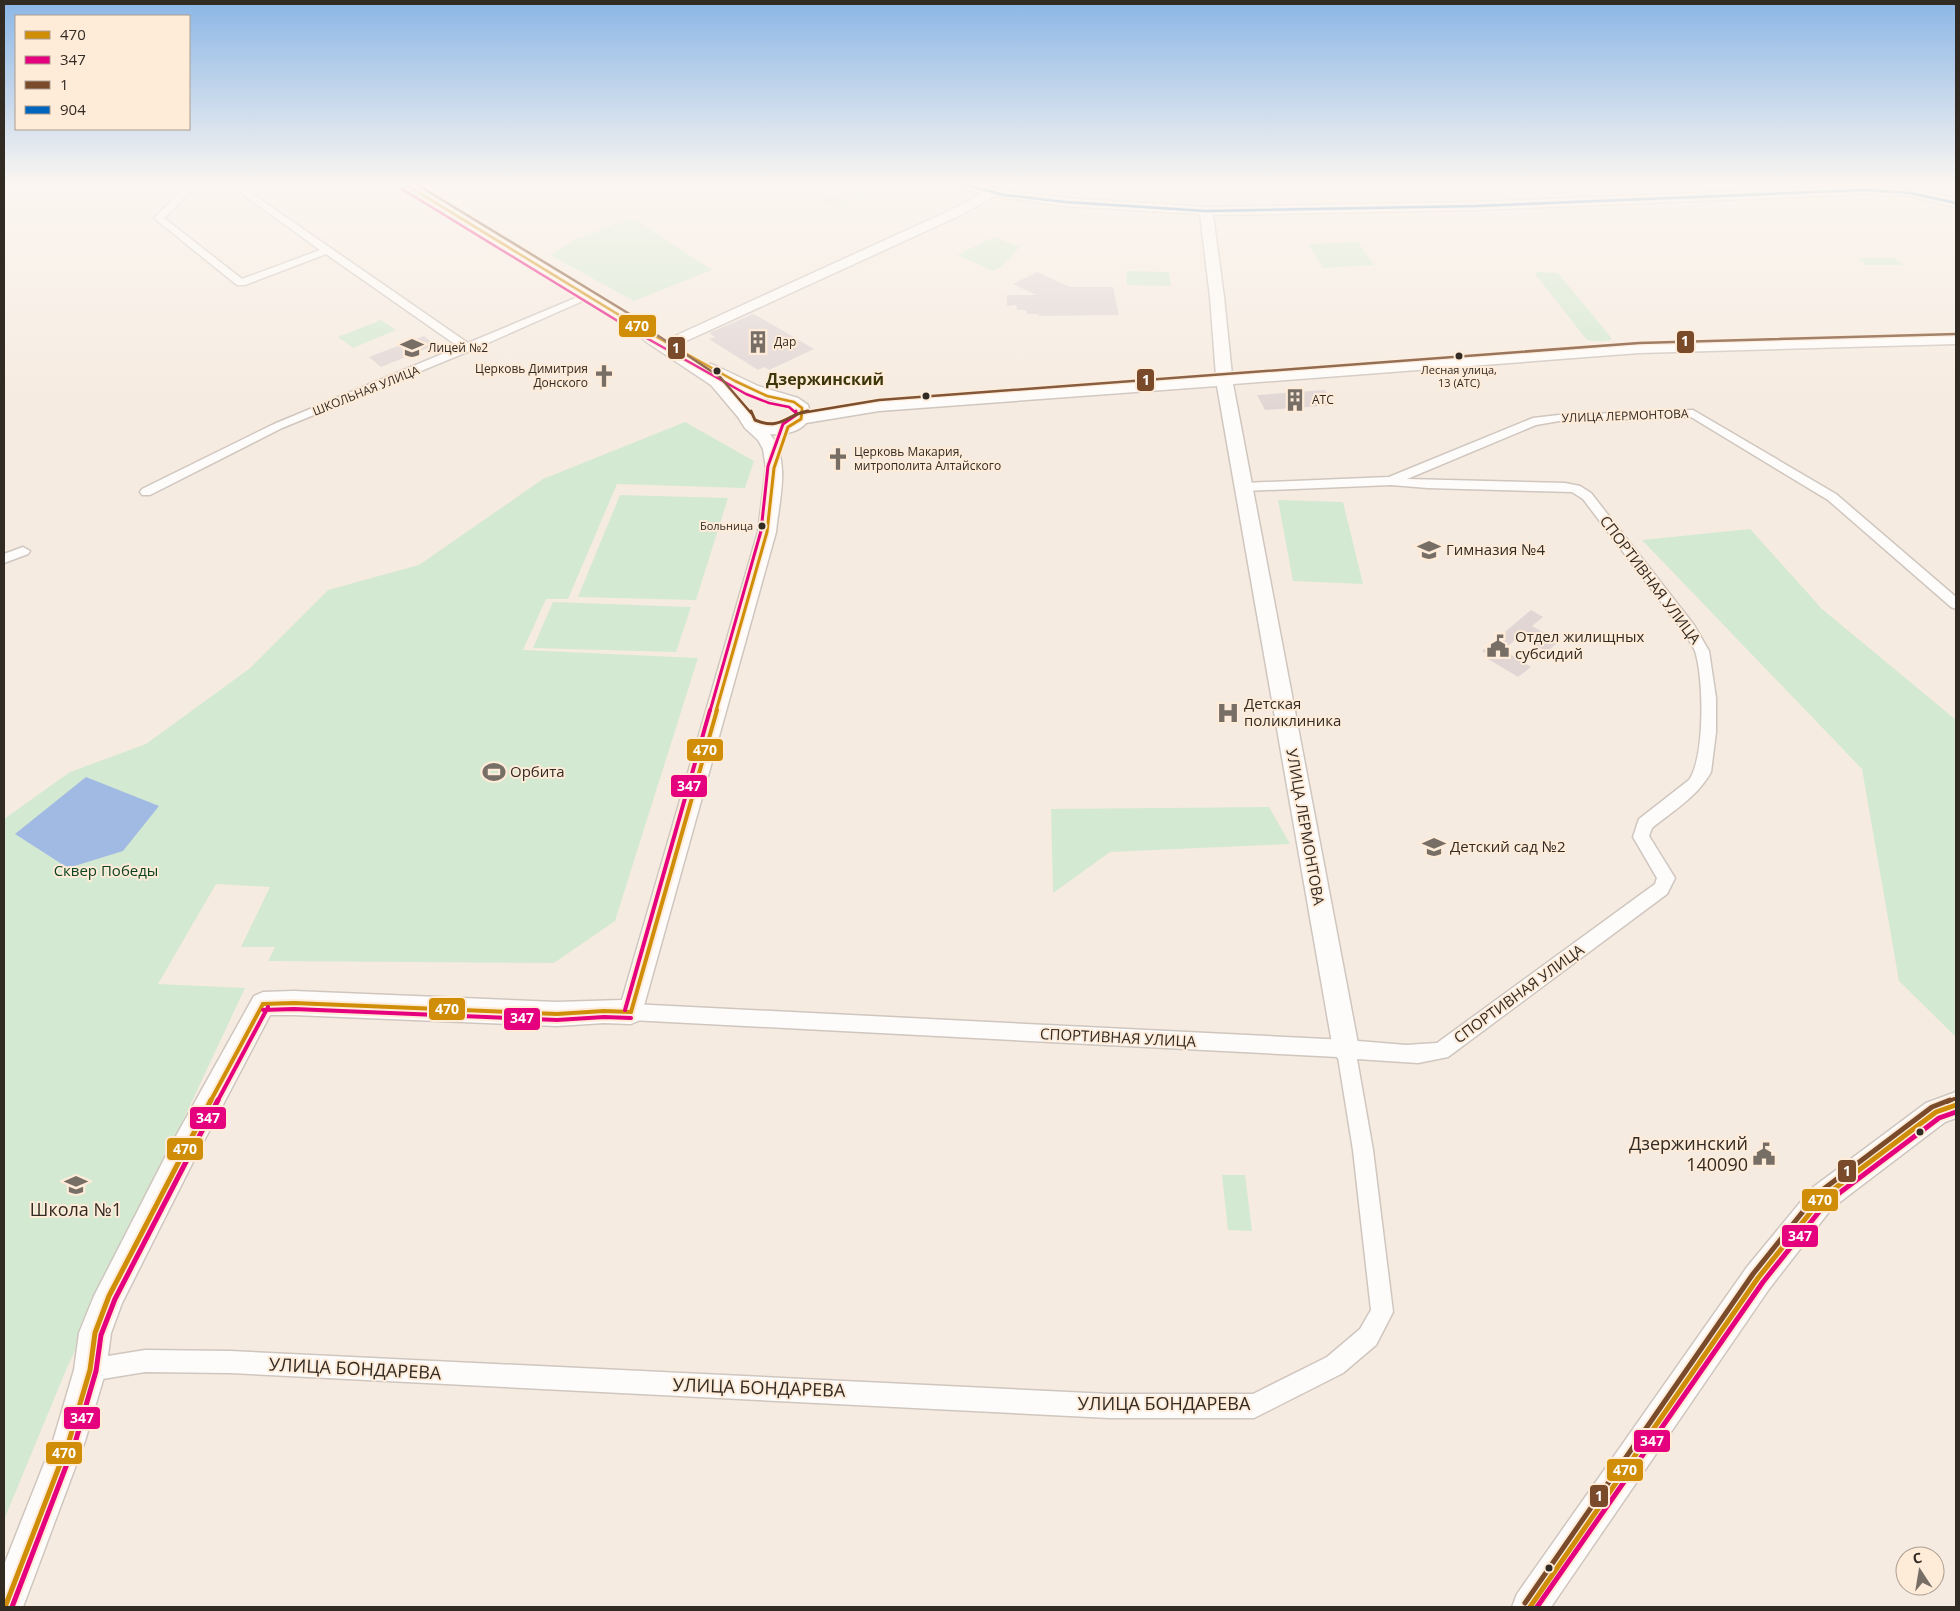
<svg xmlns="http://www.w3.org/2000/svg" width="1960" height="1611" font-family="'Open Sans',sans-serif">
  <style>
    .green { fill: #d4e9d1 }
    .water { fill: #a1bae4 }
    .building { fill: #e1d6d4 }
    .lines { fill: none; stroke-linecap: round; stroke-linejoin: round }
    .street-casing { stroke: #cfc6bf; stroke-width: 3 }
    .secondary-casing { stroke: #cfc6bf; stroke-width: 3 }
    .street { fill: #fefcfa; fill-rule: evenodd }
    .secondary { fill: #fefcfa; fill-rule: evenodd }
    .bus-1-far3-casing { stroke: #feebd8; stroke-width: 5 }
    .bus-1-far2-casing { stroke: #feebd8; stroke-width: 6 }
    .bus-1-far1-casing { stroke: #feebd8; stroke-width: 8 }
    .bus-1-casing { stroke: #feebd8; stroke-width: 9 }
    .bus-2-far3-casing { stroke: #feebd8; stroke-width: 5 }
    .bus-2-far2-casing { stroke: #feebd8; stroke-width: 6 }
    .bus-2-far1-casing { stroke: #feebd8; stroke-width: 8 }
    .bus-2-casing { stroke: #feebd8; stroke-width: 9 }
    .bus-3-far3-casing { stroke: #feebd8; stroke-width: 5 }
    .bus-3-far2-casing { stroke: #feebd8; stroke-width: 6 }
    .bus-3-far1-casing { stroke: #feebd8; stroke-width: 8 }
    .bus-3-casing { stroke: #feebd8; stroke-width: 9 }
    .bus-4-casing { stroke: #feebd8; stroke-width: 5 }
    .bus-1-far3 { stroke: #d08d07; stroke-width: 2.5 }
    .bus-1-far2 { stroke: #d08d07; stroke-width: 3 }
    .bus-1-far1 { stroke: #d08d07; stroke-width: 4 }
    .bus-1 { stroke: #d08d07; stroke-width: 5 }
    .bus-2-far3 { stroke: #e5007d; stroke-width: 2.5 }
    .bus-2-far2 { stroke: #e5007d; stroke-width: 3 }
    .bus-2-far1 { stroke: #e5007d; stroke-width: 4 }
    .bus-2 { stroke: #e5007d; stroke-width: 5 }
    .bus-3-far3 { stroke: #7a4b2a; stroke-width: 2.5 }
    .bus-3-far2 { stroke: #7a4b2a; stroke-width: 3 }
    .bus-3-far1 { stroke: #7a4b2a; stroke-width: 4 }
    .bus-3 { stroke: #7a4b2a; stroke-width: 5 }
    .bus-4 { stroke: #0065bd; stroke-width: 2.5 }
    .bus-dot { fill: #322b24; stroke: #feebd8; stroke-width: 2 }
    .labels { text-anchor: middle; stroke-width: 4; stroke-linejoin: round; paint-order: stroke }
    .far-bus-label { font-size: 11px; fill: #322b24; stroke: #feebd8 }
    .far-poi-label { font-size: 12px; fill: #322b24; stroke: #feebd8; text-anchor: start }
    .far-street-label { font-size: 12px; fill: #322b24; stroke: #feebd8 }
    .poi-label { font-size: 15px; fill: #322b24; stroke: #feebd8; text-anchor: start }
    .street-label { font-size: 15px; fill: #322b24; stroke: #feebd8 }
    .park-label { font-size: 15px; fill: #0b4321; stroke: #feebd8 }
    .far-district-label { font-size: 16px; font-weight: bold; fill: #3d370c; stroke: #feebd8 }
    .near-poi-label { font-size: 18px; fill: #322b24; stroke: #feebd8; text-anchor: end }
    .near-street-label { font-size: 18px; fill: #322b24; stroke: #feebd8 }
    .line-badge { stroke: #feebd8; stroke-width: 2 }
    .badge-label { font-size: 14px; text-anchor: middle; font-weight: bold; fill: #fff }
  </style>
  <rect width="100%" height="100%" fill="#f6ebe0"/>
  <!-- green -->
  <g class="green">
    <path d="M1002,184H1138L1132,197L1036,189Z"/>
    <path d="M852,185L865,187L872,190C870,203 851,199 842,195L841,189Z"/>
    <path d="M824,196L853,202L846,208L817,203Z"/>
    <path d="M626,220H636L712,270L634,301L550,255L576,239Z"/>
    <path d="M994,237L1020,247L1002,266L993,271L957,255Z"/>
    <path d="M1358,242L1374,265L1323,268L1308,244Z"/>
    <path d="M1858,258H1894L1903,265H1866Z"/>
    <path d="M1126,271L1169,272L1171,286L1127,285Z"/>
    <path d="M1538,272L1558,273L1612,339C1606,343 1595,341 1587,340L1535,274Z"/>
    <path d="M381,320L396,330L353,348L338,337Z"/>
    <path d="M685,422L754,461L745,488L617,484L568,599H546L523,650L698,658L615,921L554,963L268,961L275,947H241L270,887L216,884L158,984L245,988L66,1370L4,1520V819L70,772L146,744L249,669L328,590L419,565L543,479Z"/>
    <path d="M620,495L728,498L696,600L578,597Z"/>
    <path d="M1278,500L1343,502L1363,584L1293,581Z"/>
    <path d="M1750,529L1822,609L1956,720V1037L1899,981L1862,769L1642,540Z"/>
    <path d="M553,602L691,607L676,652L533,648Z"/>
    <path d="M1269,807L1290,844L1110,852L1053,893L1051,809Z"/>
    <path d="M1222,1175H1245L1252,1231L1228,1230Z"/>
  </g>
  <!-- water -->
  <path class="water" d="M86,777L159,806L123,851L68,868L15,834Z"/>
  <!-- building -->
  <g class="building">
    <path d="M1037,272L1070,287H1113L1119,315L1039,316V314H1027L1026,310H1017L1016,305L1007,306V295H1036L1013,284Z"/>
    <path d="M753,314L761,318L814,349L769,370L764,367L758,370L709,339L715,337L709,333Z"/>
    <path d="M424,336L435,345L381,367L369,357Z"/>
    <path d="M1325,390L1334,405L1265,410L1257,395Z"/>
    <path d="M1531,610L1543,617L1532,626L1559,641L1547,652L1520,636L1503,650L1531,667L1518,677L1488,659L1491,657L1482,651Z"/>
  </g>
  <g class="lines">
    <defs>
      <g id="street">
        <path d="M189,184H198L164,218L242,279L320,250L229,184H238L468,343L585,294H593L594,296L472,350L282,428L150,495H142L140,492L142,489L274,424L459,347L326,254L245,285H237L154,218Z"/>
        <path d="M1693,410L1836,494L1956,597V609L1951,607L1828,500L1691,417L1559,421L1536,425L1407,479L1565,483L1580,486L1591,493L1694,625L1709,651L1716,698V732L1711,772C1698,796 1673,811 1652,828L1649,836L1675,878L1667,894L1448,1057L1418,1063L1357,1059L1373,1150L1393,1312L1376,1345L1343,1373L1254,1418H1109L230,1373L145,1372L90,1381L82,1378L79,1370L82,1362L90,1359L145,1350L230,1351L1109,1394H1253L1327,1357L1360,1329L1371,1310L1353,1150L1338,1057L631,1020L624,1018L622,1012L624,1006L631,1004L1346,1040L1406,1045L1437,1043L1655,884L1657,878L1633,837L1639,819L1689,780C1705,757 1704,678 1695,651C1692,644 1687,637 1683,631L1583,499L1572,492L1428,488L1391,485L1243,491L1237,487L1243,483L1389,477L1533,418L1559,415Z"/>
        <path d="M23,547L30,551L28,554L4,563V554Z"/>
      </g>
      <g id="secondary">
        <path d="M399,184H413L642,323L664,341L953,209L982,193L958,187L956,184H975L1004,191L1066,198L1206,207L1476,202L1864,186C1895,187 1926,190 1956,199V207L1910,196L1864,194L1476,210L1213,215L1224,297L1232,375L1639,345L1956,336V344L1639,353L1233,384L1359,1049L1355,1058L1346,1061L1337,1058L1333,1049L1217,386L879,411L806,423C798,433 782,435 770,434C791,461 779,500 776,532L640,1020L631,1024L604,1023L557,1026L294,1015H270L196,1156L122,1303L111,1333L106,1370L85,1441L23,1607H4V1565L53,1441L74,1370L79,1333L94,1296L176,1136L254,996L263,992L294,991L557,1002L622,1000L758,532L766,468L763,449L758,440L745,428L738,417L711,385L645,341L632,329ZM995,196L1066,206L1200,214L1210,297L1216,376L879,401L810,413L808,405L798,398L758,386L716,366L711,364L704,367L673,347L961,215ZM726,383L752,395L781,403L794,409V416L783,424L758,422Z"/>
        <path d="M1956,1092V1118L1945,1122L1832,1208L1769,1289L1551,1607H1512L1517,1594L1747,1267L1812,1188L1926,1103Z"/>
      </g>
    </defs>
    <!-- street casing -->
    <use href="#street" class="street-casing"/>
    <!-- secondary casing -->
    <use href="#secondary" class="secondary-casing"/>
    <!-- street -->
    <use href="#street" class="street"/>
    <!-- secondary -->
    <use href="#secondary" class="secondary"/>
    <defs>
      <path id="bus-1-far3" d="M405,184L637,326L735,381L767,396L794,402L802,408V413"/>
      <path id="bus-1-far2" d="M716,711L767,532L774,468L788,427L801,419L802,411"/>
      <g id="bus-1-far1">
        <path d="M263,1004L294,1003L557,1014L604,1011L631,1012"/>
        <path d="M631,1012L717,710"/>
        <path d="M210,1102L263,1004"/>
      </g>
      <g id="bus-1">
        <path d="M5,1607L69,1441L90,1370L95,1333L109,1296L211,1100"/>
        <path d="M1530,1607L1758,1278L1822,1198L1936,1112L1956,1105"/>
      </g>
      <path id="bus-2-far3" d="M402,189L634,331L746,394L769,403L789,407L796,413"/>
      <path id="bus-2-far2" d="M710,711L761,531L768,466L783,424L796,415V411"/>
      <g id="bus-2-far1">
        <path d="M263,1010L294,1009L557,1020L604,1017L631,1018"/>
        <path d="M625,1010L710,710"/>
        <path d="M217,1102L268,1007"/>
      </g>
      <g id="bus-2">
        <path d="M12,1607L75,1443L96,1371L101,1335L115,1299L218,1100"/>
        <path d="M1537,1607L1763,1282L1826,1203L1939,1118L1956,1112"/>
      </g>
      <g id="bus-3-far3">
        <path d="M416,184L641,321L654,333L720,377L751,413"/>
        <path d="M801,413L879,400L1639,343L1956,334"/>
      </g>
      <path id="bus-3-far2" d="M751,411L755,420C781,431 785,415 808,411"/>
      <path id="bus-3-far1" d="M1947,1102L1954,1099"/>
      <path id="bus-3" d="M1525,1603L1753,1274L1817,1194L1932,1107L1950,1100"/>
      <path id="bus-4" d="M962,184L1004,195L1066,202L1206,211L1476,206L1864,190L1910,193L1956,203"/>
    </defs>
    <!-- bus-1-far3 casing -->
    <use href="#bus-1-far3" class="bus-1-far3-casing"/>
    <!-- bus-1-far2 casing -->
    <use href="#bus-1-far2" class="bus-1-far2-casing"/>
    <!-- bus-1-far1 casing -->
    <use href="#bus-1-far1" class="bus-1-far1-casing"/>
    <!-- bus-1 casing -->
    <use href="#bus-1" class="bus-1-casing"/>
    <!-- bus-2-far3 casing -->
    <use href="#bus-2-far3" class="bus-2-far3-casing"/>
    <!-- bus-2-far2 casing -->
    <use href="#bus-2-far2" class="bus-2-far2-casing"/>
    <!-- bus-2-far1 casing -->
    <use href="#bus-2-far1" class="bus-2-far1-casing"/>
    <!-- bus-2 casing -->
    <use href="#bus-2" class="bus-2-casing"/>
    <!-- bus-3-far3 casing -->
    <use href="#bus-3-far3" class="bus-3-far3-casing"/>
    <!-- bus-3-far2 casing -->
    <use href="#bus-3-far2" class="bus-3-far2-casing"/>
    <!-- bus-3-far1 casing -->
    <use href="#bus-3-far1" class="bus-3-far1-casing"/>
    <!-- bus-3 casing -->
    <use href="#bus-3" class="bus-3-casing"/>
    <!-- bus-4 casing -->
    <use href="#bus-4" class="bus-4-casing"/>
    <!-- bus-1-far3 -->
    <use href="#bus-1-far3" class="bus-1-far3"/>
    <!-- bus-1-far2 -->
    <use href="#bus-1-far2" class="bus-1-far2"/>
    <!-- bus-1-far1 -->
    <use href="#bus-1-far1" class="bus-1-far1"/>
    <!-- bus-1 -->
    <use href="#bus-1" class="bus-1"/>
    <!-- bus-2-far3 -->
    <use href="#bus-2-far3" class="bus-2-far3"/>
    <!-- bus-2-far2 -->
    <use href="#bus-2-far2" class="bus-2-far2"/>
    <!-- bus-2-far1 -->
    <use href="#bus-2-far1" class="bus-2-far1"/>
    <!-- bus-2 -->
    <use href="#bus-2" class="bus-2"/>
    <!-- bus-3-far3 -->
    <use href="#bus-3-far3" class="bus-3-far3"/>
    <!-- bus-3-far2 -->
    <use href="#bus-3-far2" class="bus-3-far2"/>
    <!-- bus-3-far1 -->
    <use href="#bus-3-far1" class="bus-3-far1"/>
    <!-- bus-3 -->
    <use href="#bus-3" class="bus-3"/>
    <!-- bus-4 -->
    <use href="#bus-4" class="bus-4"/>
  </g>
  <!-- sky -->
  <linearGradient id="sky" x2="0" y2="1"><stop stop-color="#8bb6e6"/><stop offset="0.45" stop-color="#fbf6f1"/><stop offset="1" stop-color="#fbf6f1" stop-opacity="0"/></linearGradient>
  <rect width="1960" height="409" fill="url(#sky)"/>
  <!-- icons -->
  <defs>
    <symbol id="building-bare" viewBox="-9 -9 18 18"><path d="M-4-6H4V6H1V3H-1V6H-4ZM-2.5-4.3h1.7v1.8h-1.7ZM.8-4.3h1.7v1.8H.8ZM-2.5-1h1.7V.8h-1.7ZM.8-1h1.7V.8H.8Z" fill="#776e66" stroke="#feebd8" stroke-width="2.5" paint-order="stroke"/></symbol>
    <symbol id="school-bare" viewBox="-9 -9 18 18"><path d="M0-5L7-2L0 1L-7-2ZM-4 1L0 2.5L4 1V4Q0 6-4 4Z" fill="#776e66" stroke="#feebd8" stroke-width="2.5" paint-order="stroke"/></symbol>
    <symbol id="church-bare" viewBox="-9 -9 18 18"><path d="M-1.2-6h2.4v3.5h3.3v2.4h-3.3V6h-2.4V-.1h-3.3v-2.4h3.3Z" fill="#776e66" stroke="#feebd8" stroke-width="2.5" paint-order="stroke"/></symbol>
    <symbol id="civic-bare" viewBox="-9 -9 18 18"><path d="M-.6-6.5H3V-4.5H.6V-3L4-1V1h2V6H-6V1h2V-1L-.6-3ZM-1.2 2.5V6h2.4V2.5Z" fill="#776e66" stroke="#feebd8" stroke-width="2.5" paint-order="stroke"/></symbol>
    <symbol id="hospital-bare" viewBox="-9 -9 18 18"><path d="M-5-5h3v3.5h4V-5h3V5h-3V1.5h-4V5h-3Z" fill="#776e66" stroke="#feebd8" stroke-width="2.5" paint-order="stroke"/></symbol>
    <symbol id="stadium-bare" viewBox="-9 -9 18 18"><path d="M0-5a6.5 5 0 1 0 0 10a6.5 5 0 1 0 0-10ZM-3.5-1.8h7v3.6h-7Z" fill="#776e66" stroke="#feebd8" stroke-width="2.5" paint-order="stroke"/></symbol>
  </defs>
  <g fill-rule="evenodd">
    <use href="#building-bare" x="742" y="326" width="32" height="32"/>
    <use href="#school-bare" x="396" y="332" width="32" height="32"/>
    <use href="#church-bare" x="588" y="360" width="32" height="32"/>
    <use href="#building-bare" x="1279" y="384" width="32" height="32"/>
    <use href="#church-bare" x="822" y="443" width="32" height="32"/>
    <use href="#school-bare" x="1413" y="534" width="32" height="32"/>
    <use href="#civic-bare" x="1482" y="630" width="32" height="32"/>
    <use href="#hospital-bare" x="1212" y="697" width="32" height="32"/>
    <use href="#stadium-bare" x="478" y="756" width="32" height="32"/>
    <use href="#school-bare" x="1418" y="831" width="32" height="32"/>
    <use href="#civic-bare" x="1748" y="1138" width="32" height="32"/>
    <use href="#school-bare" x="60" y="1169" width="32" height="32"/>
  </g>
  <!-- markers -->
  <g class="bus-dot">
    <circle cx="1459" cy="356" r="4.5"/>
    <circle cx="717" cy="371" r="4.5"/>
    <circle cx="926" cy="396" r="4.5"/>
    <circle cx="762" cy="526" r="4.5"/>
    <circle cx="1920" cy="1132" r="4.5"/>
    <circle cx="1549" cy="1568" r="4.5"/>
  </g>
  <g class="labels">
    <!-- far-bus labels -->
    <g class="far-bus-label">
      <text x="1459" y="374">Лесная улица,<tspan x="1459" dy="13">13 (АТС)</tspan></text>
      <text x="753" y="530" text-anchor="end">Больница</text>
    </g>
    <!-- far-poi labels -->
    <g class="far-poi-label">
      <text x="774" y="346">Дар</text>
      <text x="428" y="352">Лицей №2</text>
      <text x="588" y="373" text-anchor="end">Церковь Димитрия<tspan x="588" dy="14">Донского</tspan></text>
      <text x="1312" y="404">АТС</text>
      <text x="854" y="456">Церковь Макария,<tspan x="854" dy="14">митрополита Алтайского</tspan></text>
    </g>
    <!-- far-street labels -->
    <g class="far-street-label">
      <text transform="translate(366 391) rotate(-22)" y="4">ШКОЛЬНАЯ УЛИЦА</text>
      <text transform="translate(1625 416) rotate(-2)" y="4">УЛИЦА ЛЕРМОНТОВА</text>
    </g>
    <!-- poi labels -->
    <g class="poi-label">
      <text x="1446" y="555">Гимназия №4</text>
      <text x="1515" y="642">Отдел жилищных<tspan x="1515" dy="17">субсидий</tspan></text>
      <text x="1244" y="709">Детская<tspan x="1244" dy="17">поликлиника</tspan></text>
      <text x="510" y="777">Орбита</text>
      <text x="1450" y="852">Детский сад №2</text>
    </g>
    <!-- street labels -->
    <g class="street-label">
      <text transform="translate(1650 580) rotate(53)" y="5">СПОРТИВНАЯ УЛИЦА</text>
      <text transform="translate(1305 827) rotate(80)" y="5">УЛИЦА ЛЕРМОНТОВА</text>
      <text transform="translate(1519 994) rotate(-36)" y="5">СПОРТИВНАЯ УЛИЦА</text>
      <text transform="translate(1118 1038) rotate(3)" y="5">СПОРТИВНАЯ УЛИЦА</text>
    </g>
    <!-- park labels -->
    <g class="park-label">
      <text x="106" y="876">Сквер Победы</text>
    </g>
    <!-- far-district labels -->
    <g class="far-district-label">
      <text x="825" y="385">Дзержинский</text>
    </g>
    <!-- near-poi labels -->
    <g class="near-poi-label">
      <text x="1748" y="1150">Дзержинский<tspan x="1748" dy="21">140090</tspan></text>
      <text x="76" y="1216" text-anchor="middle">Школа №1</text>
    </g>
    <!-- near-street labels -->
    <g class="near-street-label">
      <text transform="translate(355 1369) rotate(3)" y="6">УЛИЦА БОНДАРЕВА</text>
      <text transform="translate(759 1388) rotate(2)" y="6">УЛИЦА БОНДАРЕВА</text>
      <text x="1164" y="1410">УЛИЦА БОНДАРЕВА</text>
    </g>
  </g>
  <g class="line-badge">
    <rect x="618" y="314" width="39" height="24" rx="5" fill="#d08d07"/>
    <rect x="1676" y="330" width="19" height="24" rx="5" fill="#7a4b2a"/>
    <rect x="667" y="336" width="19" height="24" rx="5" fill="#7a4b2a"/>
    <rect x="1136" y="368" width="19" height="24" rx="5" fill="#7a4b2a"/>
    <rect x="686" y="738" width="38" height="24" rx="5" fill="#d08d07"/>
    <rect x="670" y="774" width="38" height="24" rx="5" fill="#e5007d"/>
    <rect x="428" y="997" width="38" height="24" rx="5" fill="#d08d07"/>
    <rect x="503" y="1007" width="38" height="24" rx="5" fill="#e5007d"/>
    <rect x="189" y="1106" width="38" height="24" rx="5" fill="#e5007d"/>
    <rect x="166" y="1137" width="38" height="24" rx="5" fill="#d08d07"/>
    <rect x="1837" y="1159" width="20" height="24" rx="5" fill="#7a4b2a"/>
    <rect x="1801" y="1188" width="38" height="24" rx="5" fill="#d08d07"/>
    <rect x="1781" y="1224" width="38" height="24" rx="5" fill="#e5007d"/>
    <rect x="63" y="1406" width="38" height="24" rx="5" fill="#e5007d"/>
    <rect x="1633" y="1429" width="38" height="24" rx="5" fill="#e5007d"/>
    <rect x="45" y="1441" width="38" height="24" rx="5" fill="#d08d07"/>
    <rect x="1606" y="1458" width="38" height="24" rx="5" fill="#d08d07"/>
    <rect x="1589" y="1484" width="20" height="24" rx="5" fill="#7a4b2a"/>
  </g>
  <g class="badge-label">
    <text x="637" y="331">470</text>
    <text x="1685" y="346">1</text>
    <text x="676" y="353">1</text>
    <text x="1146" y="385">1</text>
    <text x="705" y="755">470</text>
    <text x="689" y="791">347</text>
    <text x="447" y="1014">470</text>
    <text x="522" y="1023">347</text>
    <text x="208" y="1123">347</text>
    <text x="185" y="1154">470</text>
    <text x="1847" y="1176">1</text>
    <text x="1820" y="1205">470</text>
    <text x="1800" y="1241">347</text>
    <text x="82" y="1423">347</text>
    <text x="1652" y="1446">347</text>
    <text x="64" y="1458">470</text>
    <text x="1625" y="1475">470</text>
    <text x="1599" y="1501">1</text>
  </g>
  <!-- border -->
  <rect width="1960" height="1611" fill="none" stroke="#322b24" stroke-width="10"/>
  <!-- legend -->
  <rect x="15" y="15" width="175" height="115" fill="#feebd8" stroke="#ac9e90"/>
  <rect x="25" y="31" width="25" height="8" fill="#d08d07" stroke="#ac9e90"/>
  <text x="60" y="40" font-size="15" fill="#322b24">470</text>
  <rect x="25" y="56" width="25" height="8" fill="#e5007d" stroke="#ac9e90"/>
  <text x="60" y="65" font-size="15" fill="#322b24">347</text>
  <rect x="25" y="81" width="25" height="8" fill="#7a4b2a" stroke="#ac9e90"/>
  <text x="60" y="90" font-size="15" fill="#322b24">1</text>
  <rect x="25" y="106" width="25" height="8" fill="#0065bd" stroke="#ac9e90"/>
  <text x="60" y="115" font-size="15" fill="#322b24">904</text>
  <!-- north arrow -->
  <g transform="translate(1920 1571) rotate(348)"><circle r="24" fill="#feebd8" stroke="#ac9e90"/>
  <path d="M0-4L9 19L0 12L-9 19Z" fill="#776e66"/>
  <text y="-8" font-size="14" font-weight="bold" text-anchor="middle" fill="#322b24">С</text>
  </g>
</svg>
